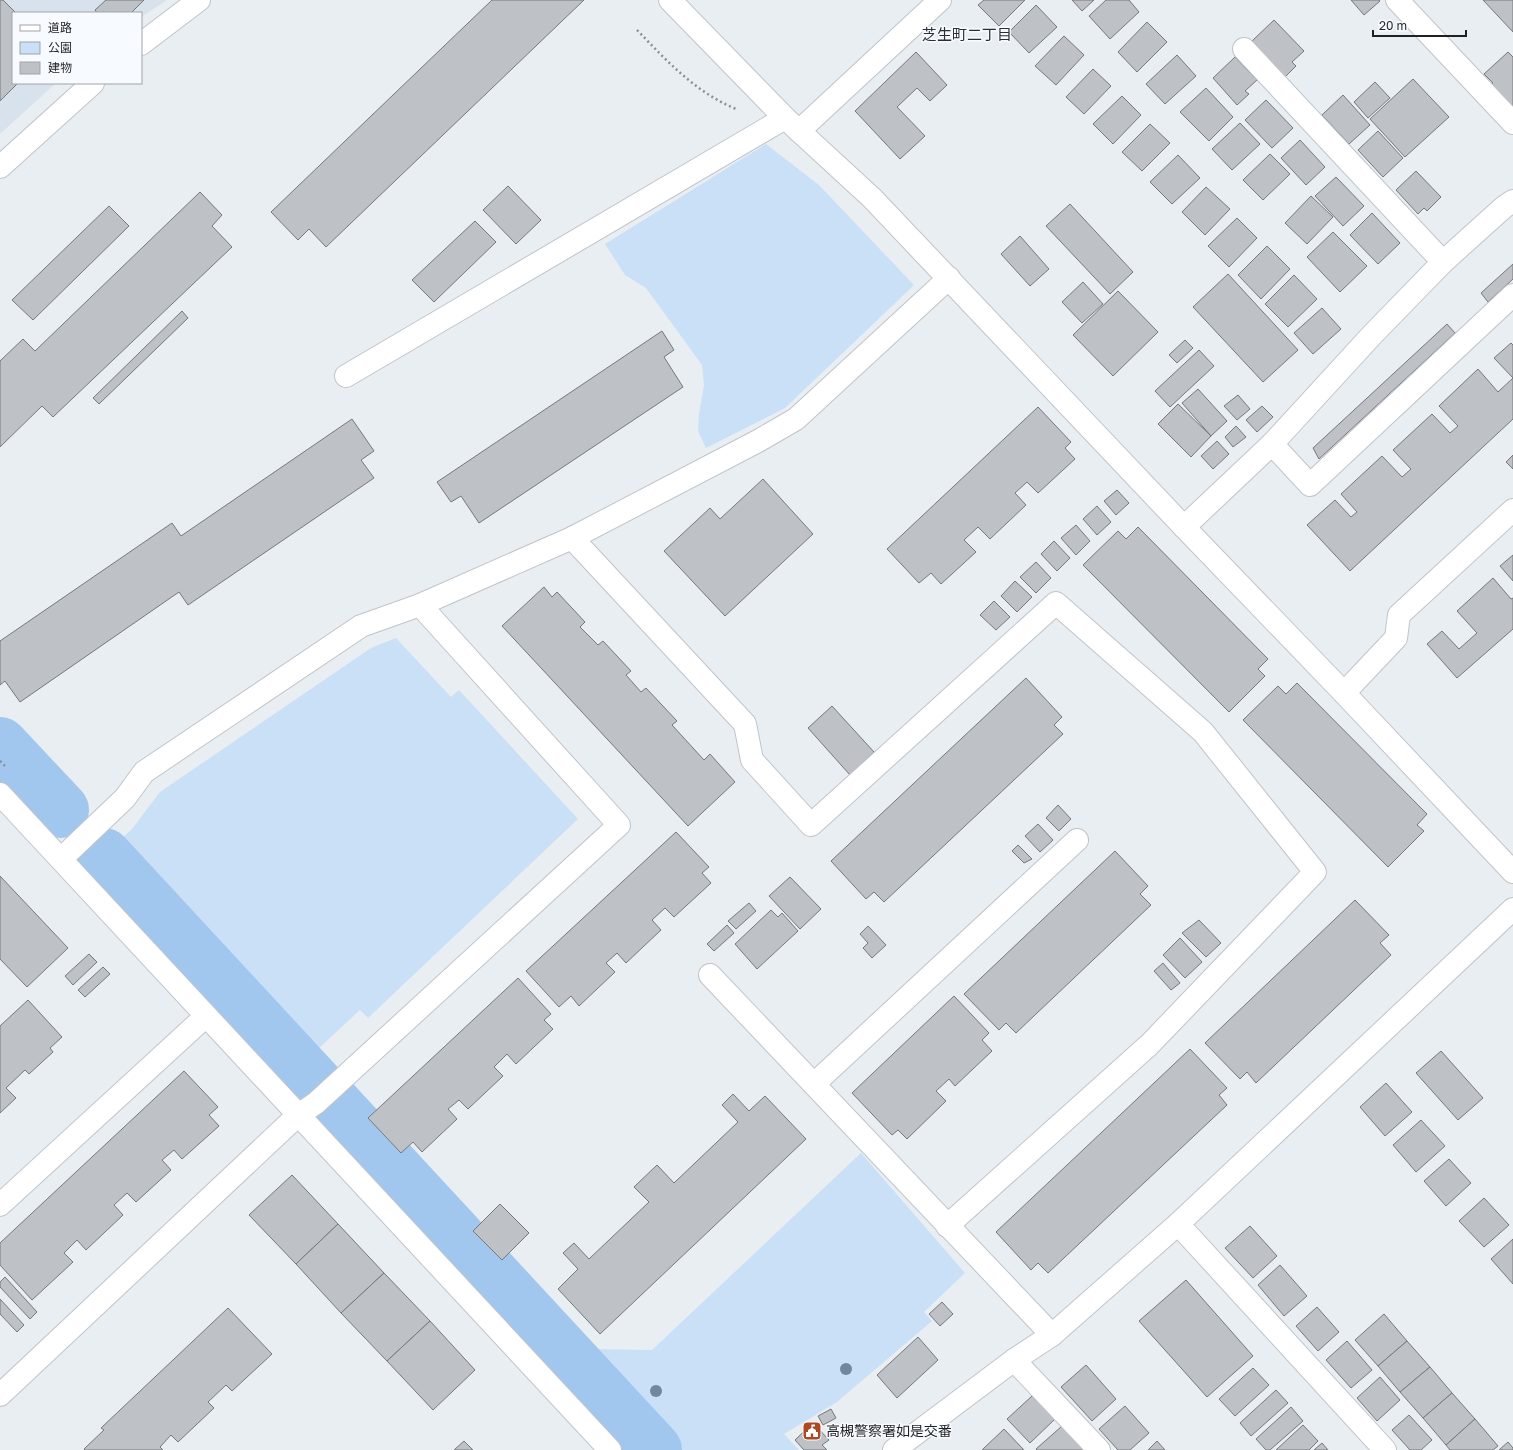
<svg xmlns="http://www.w3.org/2000/svg" width="1513" height="1450" font-family="'Golos Text','Noto Sans JP',sans-serif">
  <style>
    .built { fill: #d8e2ed }
    .green { fill: #c9e0f7 }
    .lines { fill: none; stroke-linecap: round; stroke-linejoin: round }
    .river { stroke: #a2c7ef; stroke-width: 56 }
    .building { fill: #bec2c7; stroke: #75797d }
    .minor-casing { stroke: #c0c4c9; stroke-width: 24 }
    .path { stroke: #8c8f93; stroke-width: 2.5; stroke-dasharray: 2 3; stroke-linecap: butt }
    .minor { stroke: #fff; stroke-width: 22 }
    .tree { fill: #6f889f }
    .labels { text-anchor: middle; stroke-width: 3; stroke-linejoin: round; paint-order: stroke }
    .poi-label { font-size: 14px; fill: #1f2022; stroke: #f7fbff; text-anchor: start }
    .neighbourhood-label { font-size: 15px; fill: #2b2e32; stroke: #f7fbff }
  </style>
  <rect width="100%" height="100%" fill="#e9eef3"/>
  <!-- built -->
  <path class="built" d="M0,0H167L141,17V13H13V83H56L0,134Z"/>
  <!-- green -->
  <g class="green">
    <path d="M766,144L819,185L914,285L785,408L706,448L698,431L699,414L704,385L702,365L646,288L625,275L605,244Z"/>
    <path d="M396,638L451,697L459,690L578,819L368,1018L360,1010L304,1062L108,851L132,829L160,792L371,648Z"/>
    <path d="M861,1153L965,1273L924,1312L932,1321L837,1402L784,1434L799,1450H666L581,1360L594,1349L652,1350Z"/>
  </g>
  <g class="lines">
    <!-- river -->
    <g class="river">
      <path d="M0,745L61,810"/>
      <path d="M104,856L654,1450"/>
    </g>
  </g>
  <!-- building -->
  <g class="building">
    <path d="M0,0H3L16,13H13V83H18L0,101Z"/>
    <path d="M106,0H144L131,13H97L95,10Z"/>
    <path d="M492,0H584L326,247L309,229L298,240L271,212Z"/>
    <path d="M984,0H1025L999,26L978,5Z"/>
    <path d="M1072,0H1094L1082,11Z"/>
    <path d="M1106,0H1129L1139,12L1110,39L1089,16Z"/>
    <path d="M1351,0H1379L1380,1L1364,15Z"/>
    <path d="M1483,0H1513V32Z"/>
    <path d="M1036,5L1057,27L1029,53L1009,32Z"/>
    <path d="M1274,20L1304,51L1292,62L1296,66L1285,77L1252,41Z"/>
    <path d="M1147,22L1167,42L1137,72L1118,52Z"/>
    <path d="M1064,36L1084,55L1056,85L1035,66Z"/>
    <path d="M916,52L947,85L930,101L917,88L897,107L925,136L900,159L855,111Z"/>
    <path d="M1508,52L1513,57V107L1491,84L1493,83L1484,74Z"/>
    <path d="M1177,55L1196,76L1165,104L1146,84Z"/>
    <path d="M1235,57L1257,80L1245,91L1249,94L1237,105L1213,78Z"/>
    <path d="M1093,69L1111,86L1084,114L1066,97Z"/>
    <path d="M1413,79L1449,117L1405,157L1370,119Z"/>
    <path d="M1375,82L1390,98L1368,118L1354,102Z"/>
    <path d="M1206,88L1233,117L1209,141L1180,112Z"/>
    <path d="M1343,95L1370,125L1349,144L1322,115Z"/>
    <path d="M1122,96L1141,115L1113,144L1093,124Z"/>
    <path d="M1266,100L1293,128L1272,148L1245,120Z"/>
    <path d="M1240,123L1260,144L1232,170L1212,149Z"/>
    <path d="M1150,124L1170,143L1142,171L1122,152Z"/>
    <path d="M1378,131L1403,158L1383,177L1358,150Z"/>
    <path d="M1300,140L1325,167L1306,185L1281,158Z"/>
    <path d="M1270,154L1290,174L1263,200L1243,180Z"/>
    <path d="M1178,155L1200,178L1172,204L1150,182Z"/>
    <path d="M1416,171L1441,197L1427,211L1424,208L1418,214L1396,190Z"/>
    <path d="M1336,177L1364,206L1343,226L1315,196Z"/>
    <path d="M508,186L541,220L516,244L483,210Z"/>
    <path d="M1206,187L1230,209L1205,235L1182,212Z"/>
    <path d="M200,192L222,215L212,226L232,247L53,417L42,406L0,447V361L23,339L35,351Z"/>
    <path d="M1311,196L1333,217L1307,244L1285,223Z"/>
    <path d="M1070,204L1133,272L1110,294L1046,226Z"/>
    <path d="M109,206L129,226L33,320L12,300Z"/>
    <path d="M1372,213L1400,243L1378,264L1350,235Z"/>
    <path d="M1237,218L1257,238L1229,267L1208,246Z"/>
    <path d="M475,221L496,242L434,302L412,280Z"/>
    <path d="M1333,232L1367,266L1340,292L1307,257Z"/>
    <path d="M1020,236L1049,269L1030,286L1001,254Z"/>
    <path d="M1267,246L1290,269L1261,299L1238,275Z"/>
    <path d="M1513,264V279L1488,302L1481,293Z"/>
    <path d="M1228,274L1298,350L1263,382L1193,307Z"/>
    <path d="M1294,275L1317,299L1288,327L1265,304Z"/>
    <path d="M1083,282L1103,304L1082,323L1062,302Z"/>
    <path d="M1118,291L1158,332L1113,376L1073,335Z"/>
    <path d="M1322,308L1341,329L1313,354L1294,333Z"/>
    <path d="M182,311L188,318L99,404L93,398Z"/>
    <path d="M1447,324L1455,333L1319,459L1313,448Z"/>
    <path d="M662,331L674,350L664,357L683,387L479,523L461,496L451,502L437,482Z"/>
    <path d="M1185,340L1193,348L1177,363L1169,355Z"/>
    <path d="M1511,343L1513,345V419L1350,571L1307,525L1335,500L1351,517L1357,512L1341,494L1382,456L1402,477L1411,469L1393,450L1432,414L1450,433L1458,426L1439,406L1478,369L1498,392L1513,378L1494,358Z"/>
    <path d="M1199,350L1214,366L1170,407L1155,391Z"/>
    <path d="M1198,389L1227,421L1211,436L1182,403Z"/>
    <path d="M1238,395L1250,409L1237,420L1224,406Z"/>
    <path d="M1178,404L1211,436L1191,457L1158,424Z"/>
    <path d="M1262,406L1273,417L1257,432L1246,420Z"/>
    <path d="M1038,407L1071,442L1065,448L1075,459L1038,493L1027,482L1015,493L1026,505L990,539L978,527L964,540L976,552L941,584L931,573L919,583L887,549Z"/>
    <path d="M352,419L374,451L361,460L374,478L188,605L179,592L20,702L5,681L0,685V641L172,523L181,536Z"/>
    <path d="M1236,426L1246,437L1233,447L1225,437Z"/>
    <path d="M1217,441L1229,454L1213,469L1201,456Z"/>
    <path d="M1513,455V469L1506,462Z"/>
    <path d="M763,479L813,534L725,616L664,551L710,508L720,519Z"/>
    <path d="M1117,490L1129,503L1116,515L1104,501Z"/>
    <path d="M1097,506L1111,522L1097,535L1083,519Z"/>
    <path d="M1076,525L1090,541L1076,555L1061,538Z"/>
    <path d="M1138,527L1268,659L1258,669L1265,676L1229,712L1083,565L1118,531L1126,539Z"/>
    <path d="M1054,541L1070,558L1057,571L1041,554Z"/>
    <path d="M1513,555V581L1500,566Z"/>
    <path d="M1036,562L1051,578L1036,593L1020,577Z"/>
    <path d="M1493,578L1511,599L1513,598V629L1457,678L1427,644L1442,631L1459,649L1477,633L1457,611Z"/>
    <path d="M1015,581L1032,597L1017,612L1001,596Z"/>
    <path d="M544,587L552,597L557,592L585,622L580,627L598,645L603,641L631,671L626,675L641,692L646,688L677,721L672,725L704,760L710,754L735,782L688,826L502,626Z"/>
    <path d="M994,601L1010,617L996,630L980,615Z"/>
    <path d="M1026,678L1062,717L1054,725L1063,734L884,902L874,892L866,899L831,861Z"/>
    <path d="M1297,683L1427,814L1417,825L1424,831L1388,867L1243,720L1278,686L1286,694Z"/>
    <path d="M832,706L874,752L850,775L808,728Z"/>
    <path d="M1058,805L1071,819L1059,831L1046,818Z"/>
    <path d="M1038,824L1053,840L1040,852L1025,836Z"/>
    <path d="M676,832L709,867L702,873L711,883L674,917L665,908L652,920L661,930L626,963L617,953L606,963L615,972L579,1006L571,996L559,1007L526,971Z"/>
    <path d="M1018,845L1032,859L1024,863L1012,851Z"/>
    <path d="M1115,851L1148,886L1140,894L1151,905L1016,1033L1006,1023L999,1030L964,994Z"/>
    <path d="M0,876L68,948L27,987L0,959Z"/>
    <path d="M790,877L821,909L800,929L769,896Z"/>
    <path d="M1355,900L1389,935L1380,943L1391,955L1256,1083L1247,1072L1240,1079L1205,1043Z"/>
    <path d="M749,903L756,911L736,929L728,921Z"/>
    <path d="M771,910L778,917L782,913L798,931L757,969L735,944Z"/>
    <path d="M1199,920L1221,943L1206,957L1182,933Z"/>
    <path d="M727,925L734,933L714,951L707,944Z"/>
    <path d="M868,926L886,945L872,958L863,948L868,943L860,934Z"/>
    <path d="M1180,938L1202,962L1185,978L1163,955Z"/>
    <path d="M89,954L97,962L73,985L65,976Z"/>
    <path d="M1163,963L1180,983L1171,990L1154,971Z"/>
    <path d="M103,967L110,974L85,997L78,990Z"/>
    <path d="M518,978L551,1014L544,1020L553,1029L516,1064L507,1054L494,1067L503,1076L468,1109L459,1100L448,1109L457,1119L422,1152L413,1142L401,1153L368,1118Z"/>
    <path d="M954,996L989,1033L982,1040L992,1051L955,1086L949,1079L936,1091L946,1101L907,1139L898,1130L892,1135L852,1093Z"/>
    <path d="M28,1000L62,1037L50,1048L53,1052L29,1074L25,1070L6,1088L16,1098L0,1113V1026Z"/>
    <path d="M1190,1049L1227,1088L1219,1095L1227,1105L1048,1273L1038,1263L1031,1270L996,1232Z"/>
    <path d="M1441,1051L1483,1098L1458,1120L1416,1073Z"/>
    <path d="M184,1071L218,1107L209,1115L219,1126L182,1159L174,1150L162,1160L171,1170L136,1202L127,1193L114,1205L123,1215L86,1250L77,1240L64,1253L73,1262L32,1300L0,1265V1243Z"/>
    <path d="M1386,1083L1412,1112L1385,1136L1360,1107Z"/>
    <path d="M733,1094L749,1111L765,1096L806,1139L600,1334L558,1289L578,1269L563,1253L574,1243L589,1259L649,1202L634,1187L657,1165L674,1183L738,1122L722,1105Z"/>
    <path d="M1421,1120L1445,1146L1416,1172L1393,1145Z"/>
    <path d="M1449,1159L1471,1183L1446,1206L1424,1181Z"/>
    <path d="M292,1175L338,1224L296,1264L249,1215Z"/>
    <path d="M1484,1198L1509,1225L1484,1247L1459,1221Z"/>
    <path d="M500,1204L529,1233L502,1260L473,1231Z"/>
    <path d="M338,1224L384,1273L341,1313L296,1264Z"/>
    <path d="M1250,1226L1277,1256L1253,1278L1225,1248Z"/>
    <path d="M1513,1239V1284L1491,1259Z"/>
    <path d="M1280,1265L1307,1296L1284,1316L1258,1285Z"/>
    <path d="M384,1273L430,1321L387,1361L341,1313Z"/>
    <path d="M5,1277L37,1312L30,1319L0,1287V1282Z"/>
    <path d="M1186,1280L1253,1356L1207,1397L1139,1321Z"/>
    <path d="M0,1299L24,1325L17,1332L0,1314Z"/>
    <path d="M942,1302L953,1314L940,1326L929,1314Z"/>
    <path d="M1317,1307L1339,1332L1318,1351L1296,1326Z"/>
    <path d="M228,1308L272,1354L232,1391L226,1385L208,1402L214,1408L178,1442L171,1435L160,1447L163,1450H85L84,1449L104,1430L101,1428Z"/>
    <path d="M1384,1314L1407,1341L1378,1366L1355,1340Z"/>
    <path d="M430,1321L475,1370L433,1410L387,1361Z"/>
    <path d="M918,1337L938,1360L897,1398L877,1375Z"/>
    <path d="M1347,1341L1372,1370L1351,1388L1326,1360Z"/>
    <path d="M1407,1341L1430,1367L1400,1392L1378,1366Z"/>
    <path d="M1086,1365L1116,1399L1092,1421L1061,1387Z"/>
    <path d="M1430,1367L1452,1393L1423,1418L1400,1392Z"/>
    <path d="M1253,1368L1269,1385L1235,1416L1219,1399Z"/>
    <path d="M1380,1377L1400,1400L1377,1421L1357,1398Z"/>
    <path d="M1276,1390L1288,1403L1251,1436L1240,1423Z"/>
    <path d="M1452,1393L1475,1419L1446,1445L1423,1418Z"/>
    <path d="M1032,1396L1055,1419L1030,1443L1007,1419Z"/>
    <path d="M1125,1406L1149,1433L1130,1450H1118L1099,1429Z"/>
    <path d="M1291,1407L1303,1421L1270,1450H1266L1256,1439Z"/>
    <path d="M831,1409L836,1418L823,1425L818,1416Z"/>
    <path d="M1409,1415L1432,1440L1421,1450H1410L1392,1430Z"/>
    <path d="M1475,1419L1498,1446L1493,1450H1450L1446,1445Z"/>
    <path d="M813,1423L829,1440L822,1445L827,1450H804L795,1440Z"/>
    <path d="M1303,1425L1318,1441L1309,1450H1276Z"/>
    <path d="M1062,1426L1084,1450H1037L1036,1449Z"/>
    <path d="M1004,1429L1024,1450H982Z"/>
    <path d="M464,1441L473,1450H454Z"/>
    <path d="M1157,1441L1165,1450H1148Z"/>
    <path d="M1508,1442L1513,1448V1450H1499Z"/>
    <path d="M1322,1443L1328,1450H1314Z"/>
  </g>
  <g class="lines">
    <defs>
      <g id="minor">
        <path d="M670,0L785,118L872,198L1184,527L1344,693L1513,872"/>
        <path d="M1397,0L1513,123"/>
        <path d="M141,44L199,0"/>
        <path d="M1244,49L1443,262"/>
        <path d="M799,131L940,0"/>
        <path d="M0,167L93,83"/>
        <path d="M346,376L785,118"/>
        <path d="M1272,444L1310,485L1513,295"/>
        <path d="M1184,527L1272,444L1372,335L1443,262L1504,207L1513,201"/>
        <path d="M572,538L745,724L752,760L811,825L1056,603L1203,732L1315,872L1150,1044L947,1226"/>
        <path d="M1344,693L1396,638L1399,615L1513,510"/>
        <path d="M0,794L610,1450"/>
        <path d="M61,859L125,798L144,772L361,626L420,605L572,538L758,441L796,419L949,278"/>
        <path d="M710,975L1052,1335"/>
        <path d="M814,1084L1077,840"/>
        <path d="M0,1205L206,1016"/>
        <path d="M1178,1224L1385,1450"/>
        <path d="M1014,1360L1099,1450"/>
        <path d="M0,1395L297,1116L316,1103L619,825L420,605"/>
        <path d="M894,1450L1014,1360L1052,1335L1178,1224L1513,909"/>
      </g>
    </defs>
    <!-- minor casing -->
    <use href="#minor" class="minor-casing"/>
    <!-- path -->
    <g class="path">
      <path d="M637,30C667,61 695,92 736,109"/>
      <path d="M0,761L5,766"/>
    </g>
    <!-- minor -->
    <use href="#minor" class="minor"/>
  </g>
  <!-- trees -->
  <g class="tree">
    <circle cx="846" cy="1369" r="6"/>
    <circle cx="656" cy="1391" r="6"/>
  </g>
  <!-- icons -->
  <defs>
    <symbol id="civic-square" viewBox="-11 -11 22 22"><rect x="-9" y="-9" width="18" height="18" rx="4" fill="#ae4820" stroke="#f7fbff"/><path d="M-.6-6.5H3V-4.5H.6V-3L4-1V1h2V6H-6V1h2V-1L-.6-3ZM-1.2 2.5V6h2.4V2.5Z" fill="#fff"/></symbol>
  </defs>
  <g fill-rule="evenodd">
    <use href="#civic-square" x="801" y="1420" width="22" height="22"/>
  </g>
  <g class="labels">
    <!-- poi labels -->
    <g class="poi-label">
      <text x="826" y="1436">高槻警察署如是交番</text>
    </g>
    <!-- neighbourhood labels -->
    <g class="neighbourhood-label">
      <text x="967" y="40">芝生町二丁目</text>
    </g>
  </g>
  <!-- legend -->
  <rect x="12" y="12" width="130" height="72" fill="#f7fbff" stroke="#a1a3a7"/>
  <rect x="20" y="25" width="20" height="6" fill="#ffffff" stroke="#a1a3a7"/>
  <text x="48" y="32" font-size="12" fill="#1f2022">道路</text>
  <rect x="20" y="42" width="20" height="12" fill="#c9e0f7" stroke="#a1a3a7"/>
  <text x="48" y="52" font-size="12" fill="#1f2022">公園</text>
  <rect x="20" y="62" width="20" height="12" fill="#bec2c7" stroke="#a1a3a7"/>
  <text x="48" y="72" font-size="12" fill="#1f2022">建物</text>
  <!-- scale -->
  <path d="M1373 30v6h93v-6" fill="none" stroke="#1f2022" stroke-width="2"/>
  <text x="1379" y="30" font-size="12" fill="#1f2022" stroke="#f7fbff" stroke-width="3" paint-order="stroke">20 m</text>
</svg>
